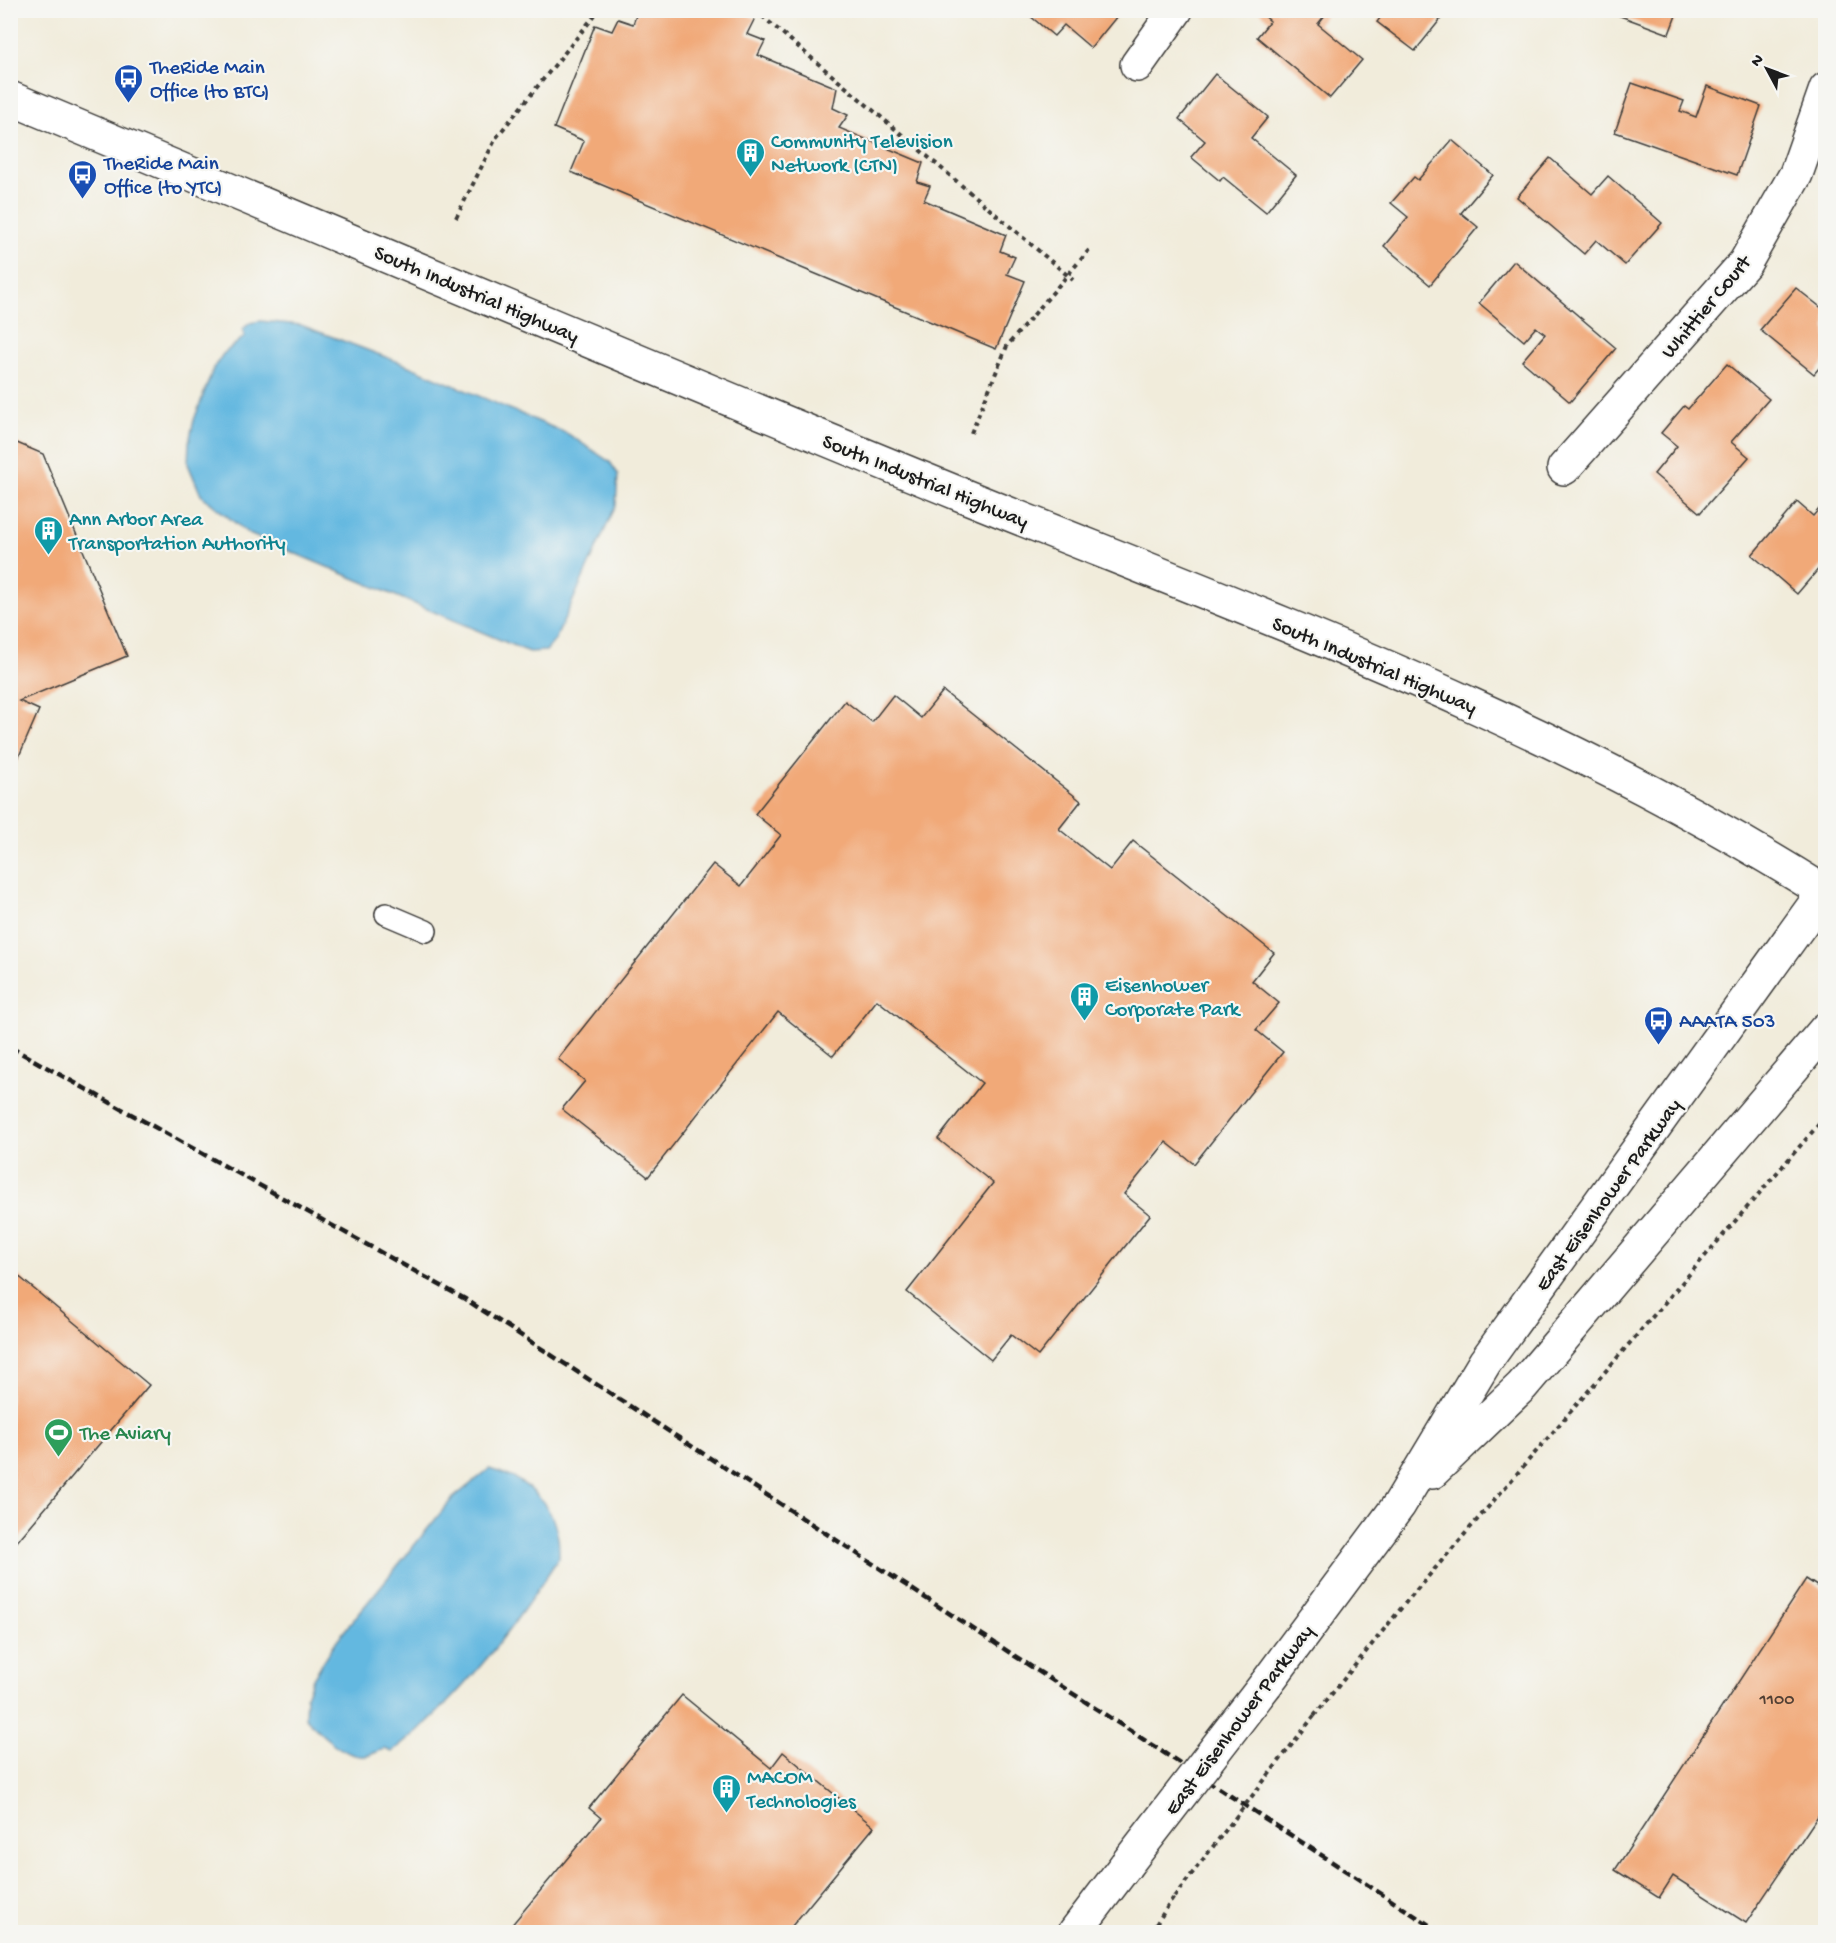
<svg xmlns="http://www.w3.org/2000/svg" width="1836" height="1943" font-family="'Gochi Hand',sans-serif">
  <style>
    .water { fill: #64b8e0; stroke: #406a7e; stroke-width: 1.5 }
    .building { fill: #f1a978 }
    .lines { fill: none; stroke-linecap: round; stroke-linejoin: round }
    .lane-casing { stroke: #3c3b39; stroke-width: 24 }
    .street-casing { stroke: #3c3b39; stroke-width: 36 }
    .secondary-casing { stroke: #3c3b39; stroke-width: 36 }
    .path { stroke: #3c3b39; stroke-width: 4; stroke-dasharray: 4.5 4.5; stroke-linecap: butt }
    .lane { stroke: #fff; stroke-width: 21 }
    .street { stroke: #fff; stroke-width: 33 }
    .secondary { stroke: #fff; stroke-width: 33 }
    .rail { stroke: #1c1c1c; stroke-width: 4.5; stroke-dasharray: 9 4.5; stroke-linecap: butt }
    .secondary-bridge-casing { stroke: #3c3b39; stroke-width: 36; stroke-linecap: butt }
    .path-bridge { stroke: #3c3b39; stroke-width: 4; stroke-dasharray: 4.5 4.5; stroke-linecap: butt }
    .secondary-bridge { stroke: #fff; stroke-width: 33 }
    .labels { text-anchor: middle; stroke-width: 4.5; stroke-linejoin: round; paint-order: stroke }
    .number-label { font-size: 18px; fill: #513f33 }
    .transit-label { font-size: 21px; fill: #164399; stroke: #f6f6f2; text-anchor: start }
    .culture-label { font-size: 21px; fill: #0d838f; stroke: #f6f6f2; text-anchor: start }
    .street-label { font-size: 21px; fill: #1c1c1c; stroke: #f6f6f2 }
    .leisure-label { font-size: 21px; fill: #27864d; stroke: #f6f6f2; text-anchor: start }
  </style>
  <rect width="100%" height="100%" fill="#f6f6f2"/>
  <filter id="ink" filterUnits="userSpaceOnUse"><feTurbulence type="fractalNoise" baseFrequency=".0167" numOctaves="2"/><feDisplacementMap in="SourceGraphic" scale="12" xChannelSelector="R" yChannelSelector="G"/><feConvolveMatrix kernelMatrix="1 2 1 2 8 2 1 2 1" color-interpolation-filters="sRGB"/></filter>
  <filter id="wash" filterUnits="userSpaceOnUse"><feTurbulence type="fractalNoise" baseFrequency=".008" numOctaves="4" result="noise"/><feDisplacementMap in="SourceGraphic" scale="24" xChannelSelector="R" yChannelSelector="G"/><feGaussianBlur stdDeviation="1.35" result="paint"/><feColorMatrix in="noise" values="0 0 0 0 0 0 0 0 0 0 0 0 0 0 0 0 0 1.4 0 .05"/><feComposite in="paint" operator="in"/></filter>
  <g filter="url(#wash)">
    <rect width="100%" height="100%" fill="#f1ecdb"/>
    <!-- water -->
    <g class="water">
      <path d="M260,321L301,325L404,364L568,434L610,462L618,474L616,505L555,640L546,651L529,652L249,534L201,495L188,464L189,442L194,420L213,369L223,354L244,337L243,329L250,323Z"/>
      <path d="M489,1469C533,1480 561,1511 559,1557C513,1629 460,1700 392,1752L385,1749C379,1750 372,1755 366,1756C345,1759 318,1732 305,1717L306,1696L313,1678L337,1640L452,1499Z"/>
    </g>
    <g id="blocks">
      <!-- building -->
      <g class="building">
        <path d="M638,10H736L755,18L747,34L765,41L758,55L837,88L833,108L848,115L839,128L923,163L917,182L930,186L924,200L1006,235L1000,251L1015,257L1007,274L1025,281L996,349L571,172L584,141L554,128L595,25L612,31L618,19L633,24Z"/>
        <path d="M1023,10H1122L1091,48L1064,25L1054,36Z"/>
        <path d="M1258,10H1329L1318,24L1362,60L1330,98L1257,37L1270,21Z"/>
        <path d="M1386,10H1448L1415,51L1377,22Z"/>
        <path d="M1604,10H1678L1669,34Z"/>
        <path d="M1215,74L1268,117L1251,138L1296,175L1266,212L1223,177L1220,181L1191,157L1205,141L1179,119Z"/>
        <path d="M1632,83L1684,101L1680,111L1696,117L1707,86L1761,106L1737,175L1615,132Z"/>
        <path d="M1452,140L1493,175L1461,213L1478,227L1430,285L1384,246L1408,217L1391,203L1414,177L1418,180Z"/>
        <path d="M1550,158L1592,194L1608,176L1662,223L1625,265L1596,240L1584,254L1517,197Z"/>
        <path d="M1514,261L1616,348L1570,402L1522,361L1545,334L1536,327L1524,341L1479,303Z"/>
        <path d="M1796,288L1823,309L1826,306V360L1814,374L1760,330Z"/>
        <path d="M1727,364L1769,399L1731,442L1749,457L1700,513L1654,474L1677,446L1661,433L1684,406L1688,409Z"/>
        <path d="M10,440L43,454L127,656L19,701L39,710L10,777Z"/>
        <path d="M1826,501V569L1821,566L1797,594L1752,555L1797,502L1813,516Z"/>
        <path d="M943,691L1081,801L1059,829L1110,870L1133,841L1274,953L1252,981L1279,1003L1256,1030L1283,1052L1194,1164L1166,1142L1124,1194L1150,1215L1038,1356L1011,1335L991,1360L907,1292L993,1183L938,1139L982,1083L877,1000L833,1056L778,1012L648,1177L562,1109L585,1081L558,1059L713,864L741,886L781,835L755,814L845,701L872,722L893,695L921,718Z"/>
        <path d="M10,1269L149,1385L10,1550Z"/>
        <path d="M1806,1579L1826,1592V1804L1746,1923L1673,1876L1659,1898L1615,1870Z"/>
        <path d="M682,1695L771,1768L783,1752L874,1827L787,1932H517L510,1927L601,1818L589,1808Z"/>
      </g>
    </g>
  </g>
  <g filter="url(#ink)">
    <use href="#blocks" fill-opacity="0" stroke="#3c3b39" stroke-width="1.5"/>
    <g class="lines">
      <defs>
        <path id="lane" d="M386,914L426,931"/>
        <g id="street">
          <path d="M1137,65L1176,10"/>
          <path d="M1564,468L1745,263L1796,174L1826,89"/>
        </g>
        <g id="secondary">
          <path d="M10,98C329,231 647,367 967,497C1259,615 1559,723 1826,893"/>
          <path d="M1432,1472L1522,1386L1826,1029"/>
          <path d="M1266,1684L1399,1505L1485,1362L1826,889"/>
          <path d="M1075,1932L1126,1865"/>
        </g>
      </defs>
      <!-- lane casing -->
      <use href="#lane" class="lane-casing"/>
      <!-- street casing -->
      <use href="#street" class="street-casing"/>
      <!-- secondary casing -->
      <use href="#secondary" class="secondary-casing"/>
      <!-- path -->
      <g class="path">
        <path d="M755,10L1073,280"/>
        <path d="M456,218L496,138L599,10"/>
        <path d="M971,433L1007,346L1089,250"/>
        <path d="M1314,1716L1407,1601L1826,1116"/>
        <path d="M1151,1932L1174,1897"/>
      </g>
      <!-- lane -->
      <use href="#lane" class="lane"/>
      <!-- street -->
      <use href="#street" class="street"/>
      <!-- secondary -->
      <use href="#secondary" class="secondary"/>
      <!-- rail -->
      <path class="rail" d="M10,1047L465,1299L1440,1932"/>
      <defs>
        <path id="secondary-bridge" d="M1126,1865L1266,1684"/>
      </defs>
      <!-- secondary-bridge casing -->
      <use href="#secondary-bridge" class="secondary-bridge-casing"/>
      <!-- path-bridge -->
      <path class="path-bridge" d="M1174,1897L1314,1716"/>
      <!-- secondary-bridge -->
      <use href="#secondary-bridge" class="secondary-bridge"/>
    </g>
  </g>
  <!-- icons -->
  <defs>
    <symbol id="bus-pin" viewBox="-11 -11 22 30"><path d="M0 17L-7.5 6A9.5 9.5 0 1 1 7.5 6Z" fill="#1a4fb4" stroke="#f6f6f2"/><path d="M-5-6H5V4H4V6H2V4H-2V6H-4V4H-5ZM-3.5-4V0h7V-4ZM-3.5 1.2v1.5H-2V1.2ZM2 1.2v1.5H3.5V1.2Z" fill="#fff"/></symbol>
    <symbol id="building-pin" viewBox="-11 -11 22 30"><path d="M0 17L-7.5 6A9.5 9.5 0 1 1 7.5 6Z" fill="#0f9aa8" stroke="#f6f6f2"/><path d="M-4-6H4V6H1V3H-1V6H-4ZM-2.5-4.3h1.7v1.8h-1.7ZM.8-4.3h1.7v1.8H.8ZM-2.5-1h1.7V.8h-1.7ZM.8-1h1.7V.8H.8Z" fill="#fff"/></symbol>
    <symbol id="stadium-pin" viewBox="-11 -11 22 30"><path d="M0 17L-7.5 6A9.5 9.5 0 1 1 7.5 6Z" fill="#2e9e5b" stroke="#f6f6f2"/><path d="M0-5a6.5 5 0 1 0 0 10a6.5 5 0 1 0 0-10ZM-3.5-1.8h7v3.6h-7Z" fill="#fff"/></symbol>
  </defs>
  <g fill-rule="evenodd">
    <use href="#bus-pin" x="112" y="62" width="33" height="45"/>
    <use href="#building-pin" x="734" y="136" width="33" height="45"/>
    <use href="#bus-pin" x="66" y="158" width="33" height="45"/>
    <use href="#building-pin" x="32" y="514" width="33" height="45"/>
    <use href="#building-pin" x="1068" y="980" width="33" height="45"/>
    <use href="#bus-pin" x="1642" y="1004" width="33" height="45"/>
    <use href="#stadium-pin" x="42" y="1416" width="33" height="45"/>
    <use href="#building-pin" x="710" y="1772" width="33" height="45"/>
  </g>
  <g class="labels">
    <!-- number labels -->
    <g class="number-label">
      <text x="1777" y="1704">1100</text>
    </g>
    <!-- transit labels -->
    <g class="transit-label">
      <text x="150" y="73">TheRide Main<tspan x="150" dy="24">Office (to BTC)</tspan></text>
      <text x="104" y="169">TheRide Main<tspan x="104" dy="24">Office (to YTC)</tspan></text>
      <text x="1679" y="1027">AAATA 503</text>
    </g>
    <!-- culture labels -->
    <g class="culture-label">
      <text x="771" y="147">Community Television<tspan x="771" dy="24">Network (CTN)</tspan></text>
      <text x="69" y="525">Ann Arbor Area<tspan x="69" dy="24">Transportation Authority</tspan></text>
      <text x="1105" y="991">Eisenhower<tspan x="1105" dy="24">Corporate Park</tspan></text>
      <text x="747" y="1783">MACOM<tspan x="747" dy="24">Technologies</tspan></text>
    </g>
    <!-- street labels -->
    <g class="street-label">
      <text transform="translate(477 293) rotate(23)" y="7">South Industrial Highway</text>
      <text transform="translate(1705 306) rotate(-50)" y="7">Whittier Court</text>
      <text transform="translate(926 480) rotate(22)" y="7">South Industrial Highway</text>
      <text transform="translate(1375 664) rotate(23)" y="7">South Industrial Highway</text>
      <text transform="translate(1607 1194) rotate(-54)" y="7">East Eisenhower Parkway</text>
      <text transform="translate(1238 1719) rotate(-53)" y="7">East Eisenhower Parkway</text>
    </g>
    <!-- leisure labels -->
    <g class="leisure-label">
      <text x="80" y="1439">The Aviary</text>
    </g>
  </g>
  <!-- margin -->
  <rect width="1836" height="1943" fill="none" stroke="#f6f6f2" stroke-width="36"/>
  <!-- north arrow -->
  <g transform="translate(1767 69) rotate(311)" stroke="#f6f6f2" stroke-width="4.5" paint-order="stroke">
  <path d="M0-4.5L10 22L0 15L-10 22Z" fill="#1c1c1c"/>
  <text y="-9" font-size="16" font-weight="bold" text-anchor="middle" fill="#1c1c1c">N</text>
  </g>
</svg>
